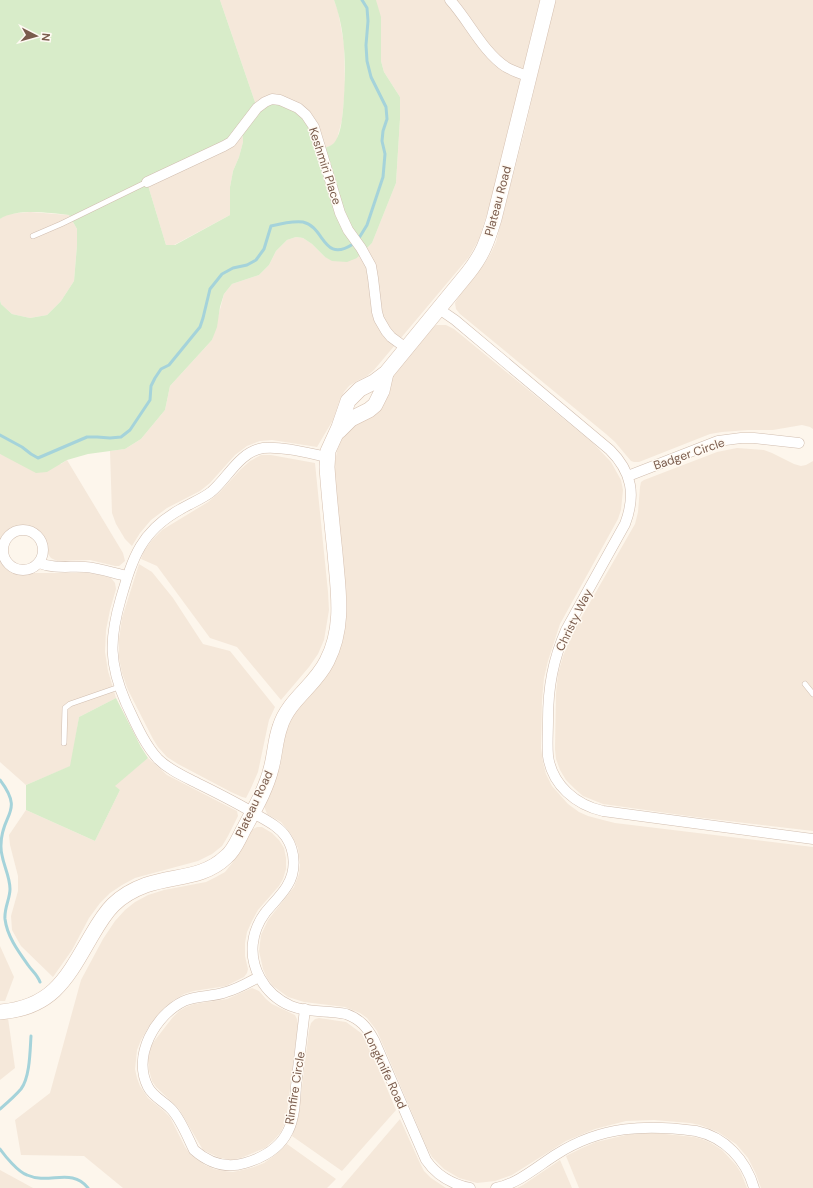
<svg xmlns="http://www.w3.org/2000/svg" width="813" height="1188" font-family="'DM Sans',sans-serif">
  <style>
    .residential { fill: #f5e8da }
    .green { fill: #d8ecc9; fill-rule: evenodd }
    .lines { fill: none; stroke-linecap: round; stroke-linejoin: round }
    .stream { stroke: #a5d3da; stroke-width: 3 }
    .lane-casing { stroke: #d1beb0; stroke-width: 6 }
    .street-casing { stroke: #d1beb0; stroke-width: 11 }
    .secondary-casing { stroke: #d6c0b0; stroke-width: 16 }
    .lane { stroke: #fff; stroke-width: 5 }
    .street { stroke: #fff; stroke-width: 10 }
    .secondary { stroke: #fff; stroke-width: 15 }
    .labels { text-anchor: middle; stroke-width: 3; stroke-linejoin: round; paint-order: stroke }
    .street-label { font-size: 12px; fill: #7a5c4d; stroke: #fffaf3 }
  </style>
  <rect width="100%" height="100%" fill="#fdf6ec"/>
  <!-- residential -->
  <g class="residential">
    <path d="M220,0H334L338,11L344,44L345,88L342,120L337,139L333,145L321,149L257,108Z"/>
    <path d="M376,0H540L491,201L479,239L469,257L374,370L367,376L357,381L349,386L344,392L339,402L333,420L317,447L272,440L260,441L247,446L235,455L210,483L200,491L167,508L151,520L140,533L132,546L125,539L116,524L112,513L110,451L125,449L141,439L165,410L170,386L212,340L224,294L232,284L259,275L269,265L276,251L287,240L296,237L303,238L312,244L325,257L357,258L372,243L396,183L400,119V97L384,72L381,61V48Z"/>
    <path d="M555,0H813V429L810,427L802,425L773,430H748L722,432L710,434L639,462H634L631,461L615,442L606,434L460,314L456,309L455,303L459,296L485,263L491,253L496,242L525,129Z"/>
    <path d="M242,128L243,142L239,157L233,171L230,187V215L174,245H166L147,182Z"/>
    <path d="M30,212L69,215L77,229V245L74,281L61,301L47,315L30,318L12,314L1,304L0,300V219L7,214Z"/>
    <path d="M436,325H446L454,329L593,443L611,462L621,480L623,490L621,510L618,519L560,624L548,661L544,678L542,700L541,748L543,762L546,774L552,786L568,804L579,812L588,816L603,820L615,823L813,847V1188H761L756,1174L748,1158L736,1144L718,1132L700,1125L690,1123L654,1120L626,1121L595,1129L566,1141L512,1175L495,1181L477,1183L459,1178L444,1169L432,1157L427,1148L377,1031L367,1018L360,1013L345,1007L304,1002L288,997L273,986L267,978L263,969L259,951L261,935L268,920L294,887L299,874L300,865L298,848L291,834L281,822L267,814L264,806L280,767L287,725L345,624L347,603L334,468L337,451L344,434L433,328Z"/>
    <path d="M737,448L764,450L772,453L794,464L801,466L806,465L813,461V831L695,817L603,804L583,796L575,789L566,780L560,770L556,759L555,749L556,693L558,674L563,656L570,639L577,625L635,524L638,512L640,487L641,482L644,480L717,452Z"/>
    <path d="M0,454L5,456L61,464L67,460L123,553L125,561L119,566H115L90,560L57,561L51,558L48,554L45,541L41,534L34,529L25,527L9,530L3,536L0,542Z"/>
    <path d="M261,455H271L315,463L328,592L329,610L324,640L318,654L309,667L281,700L237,647L210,638L157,566L141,559L144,551L152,540L162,530L208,502L219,493L241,469L250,461Z"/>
    <path d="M0,557L3,564L12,571L21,573H89L100,575L111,578L115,583L116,589L110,610L106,630L105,652L108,671L116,698L79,717L71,766L26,785L0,762Z"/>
    <path d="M139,564L152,572L173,598L203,644L230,651L275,707L269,720L267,729L258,772L251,788L246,798L242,797L231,792L178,764L167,757L158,747L153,739L128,690L122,673L119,658V639L122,618Z"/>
    <path d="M148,758L167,775L231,808L237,811L238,816L228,836L222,846L212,854L198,861L135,878L122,885L110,893L100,903L89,918L72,950L53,977L21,946L12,930L11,916L18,891V876L10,845L9,835L26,810L95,841L120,790L114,786Z"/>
    <path d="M257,827H262L272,833L279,840L284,848L286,858V869L283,879L279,886L258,910L252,921L247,932L245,943V956L248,969L247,973L244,977L226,986L194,991L184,994L174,1000L165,1007L148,1028L141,1040L137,1050L136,1060L135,1069L137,1078L140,1086L148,1098L164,1111L170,1117L185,1147L191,1155L205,1165L214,1169L224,1171L233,1172L242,1170L254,1167L264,1163L275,1155L287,1144L336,1179L327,1188H123L84,1156L21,1155L15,1120L50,1093L81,980L103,939L115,921L125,910L135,902L148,895L164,890L206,882L216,877L225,872L233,862L241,850L250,832L253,829Z"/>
    <path d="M0,946L14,977L5,1001H0Z"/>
    <path d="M252,988L259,991L266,999L272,1004L295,1015L297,1019L298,1024L287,1113L285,1123L281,1132L274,1140L265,1148L241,1158L231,1160L220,1158L203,1150L179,1109L173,1103L156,1087L152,1081L149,1070L148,1059L151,1046L155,1040L173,1017L179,1011L186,1007L194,1004L227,999Z"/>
    <path d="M8,1018L15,1068L0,1080V1019Z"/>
    <path d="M319,1018L346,1022L361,1033L367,1041L396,1110L342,1171L292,1136L298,1119L309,1030L311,1023L315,1019Z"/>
    <path d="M400,1119L419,1161L424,1171L431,1178L446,1188H341Z"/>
    <path d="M640,1133H656L694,1137L702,1139L711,1143L722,1150L736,1165L741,1173L747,1188H579L566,1156L582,1148L596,1142L626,1135Z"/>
    <path d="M560,1160L572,1188H517L523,1185Z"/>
    <path d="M0,1170L33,1188H0Z"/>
  </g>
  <!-- green -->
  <g class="green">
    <path d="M0,0H220L257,108L265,102L298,108L321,149C327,147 333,146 336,140C341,132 342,119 343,110C346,74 347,35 334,0H376L381,17V61L384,72L400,97V119L396,183L372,243L357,258L347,262L332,261L325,257L312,244L303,238L296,237L287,240L276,251L269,265L259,275L232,284L224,294L220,307L217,327L212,340L170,386L165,410L141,439L125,449L88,454L67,460L47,472L36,473L0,454V300L1,304L12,314L30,318L47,315L61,301L74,281L77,245V229L69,215C49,213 17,208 0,219ZM242,128L243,142L239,157L233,171L230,187V215L175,245H166L147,182L237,135Z"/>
    <path d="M116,698L141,747L148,758L115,786L120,790L95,841L26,810V785L70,766L79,717Z"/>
  </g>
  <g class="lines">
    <!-- stream -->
    <g class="stream">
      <path d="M359,238L367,225L383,177L385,154L382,141L383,131L387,119L386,107L371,77L367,61L366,45L368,21L367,8L362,0"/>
      <path d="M0,435L22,447L31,454L38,458L87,437H97L110,438L121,437L130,430L150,400L151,386L155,378L161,369L169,365L200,327L203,318L210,289L222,274L233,268L247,265L256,260L264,249L271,226C279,224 295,221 303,222C325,227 323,264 353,244"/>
      <path d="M0,780C25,813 1,813 1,845C0,860 10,874 10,889C10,899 4,908 5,919C7,936 18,951 28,965C32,971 37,974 40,982"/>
      <path d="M0,1109C7,1103 15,1096 21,1089C30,1077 30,1051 31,1036"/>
      <path d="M0,1149C5,1156 18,1172 27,1175C49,1185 72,1167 88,1188"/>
    </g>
    <defs>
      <g id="lane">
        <path d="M33,236L61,224L147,182"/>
        <path d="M805,684L813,694"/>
        <path d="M64,743L65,708L70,704L119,687"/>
      </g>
      <g id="street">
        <path d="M450,0C469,21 483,52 506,67C513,71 522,74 529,77"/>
        <path d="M147,182L224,146L231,142L257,108L265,102L272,99L280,100L298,108L306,115L314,127L340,213L348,230L361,248L371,266L373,278L377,312L379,319L386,331L391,337L406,348"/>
        <path d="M439,309L455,320L610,450C632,472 636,495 625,524L566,630C553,660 548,687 548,720C548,732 547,744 548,756C552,785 576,805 603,811L813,839"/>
        <path d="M327,457C308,453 282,446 263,448C239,452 228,478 211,492C202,499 191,503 181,509C141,531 133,557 121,598C109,639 109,664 126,703C135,722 144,744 158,759C167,768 179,774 191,780C211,790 232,800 252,812C263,819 278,825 286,837C296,852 296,872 287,886C281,896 272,904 265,913C251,932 248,956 260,978C267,991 277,1000 291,1006C308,1013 328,1010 346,1014C360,1019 367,1027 374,1040L426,1160C437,1176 451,1184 470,1188"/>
        <path d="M628,476L718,441L741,438H754L799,443"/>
        <circle cx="23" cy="550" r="20"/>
        <path d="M39,563C54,569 69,566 85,567C99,568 113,573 127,576"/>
        <path d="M259,977C249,982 238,989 226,992C213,997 198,995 184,1001C155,1015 132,1056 148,1087C153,1097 165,1102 172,1110C181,1120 188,1138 194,1150C209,1163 226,1169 245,1163C262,1158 280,1148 288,1131C295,1117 295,1100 296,1086C299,1060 302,1035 305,1009"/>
        <path d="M496,1188C518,1184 539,1165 557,1154C601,1126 646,1124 696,1131C725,1137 746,1160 754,1188"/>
      </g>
      <g id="secondary">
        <path d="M339,431L351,419L369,410L375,405L382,391L386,373"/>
        <path d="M0,1012C51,1008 66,980 89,940C96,928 103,915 113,905C122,896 135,889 146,885C174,875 203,879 226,857C235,850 239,837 245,827C255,808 266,789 271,769C275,755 275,741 280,727C288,700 315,686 327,661C345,626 338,590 335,553C332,524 329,496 327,467L328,451L339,427L348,401L360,389L374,382L386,373L468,273C483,254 487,242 494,219L548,0"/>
      </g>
    </defs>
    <!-- lane casing -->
    <use href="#lane" class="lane-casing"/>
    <!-- street casing -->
    <use href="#street" class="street-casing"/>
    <!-- secondary casing -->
    <use href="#secondary" class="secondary-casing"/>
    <!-- lane -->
    <use href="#lane" class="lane"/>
    <!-- street -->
    <use href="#street" class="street"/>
    <!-- secondary -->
    <use href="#secondary" class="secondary"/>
  </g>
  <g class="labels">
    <!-- street labels -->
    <g class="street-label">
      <text transform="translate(325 166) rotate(72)" y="4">Keshmiri Place</text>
      <text transform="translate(498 201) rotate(-75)" y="4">Plateau Road</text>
      <text transform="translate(689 454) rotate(-19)" y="4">Badger Circle</text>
      <text transform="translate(574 620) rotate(-64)" y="4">Christy Way</text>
      <text transform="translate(254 804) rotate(-65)" y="4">Plateau Road</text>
      <text transform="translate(385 1070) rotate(65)" y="4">Longknife Road</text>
      <text transform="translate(295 1088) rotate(-81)" y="4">Rimfire Circle</text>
    </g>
  </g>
  <!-- north arrow -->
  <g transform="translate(36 36) rotate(96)" stroke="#fffaf3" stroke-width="3" paint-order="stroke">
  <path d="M0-3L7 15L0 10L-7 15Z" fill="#7a5c4d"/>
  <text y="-6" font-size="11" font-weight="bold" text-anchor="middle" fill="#7a5c4d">N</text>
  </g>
</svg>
